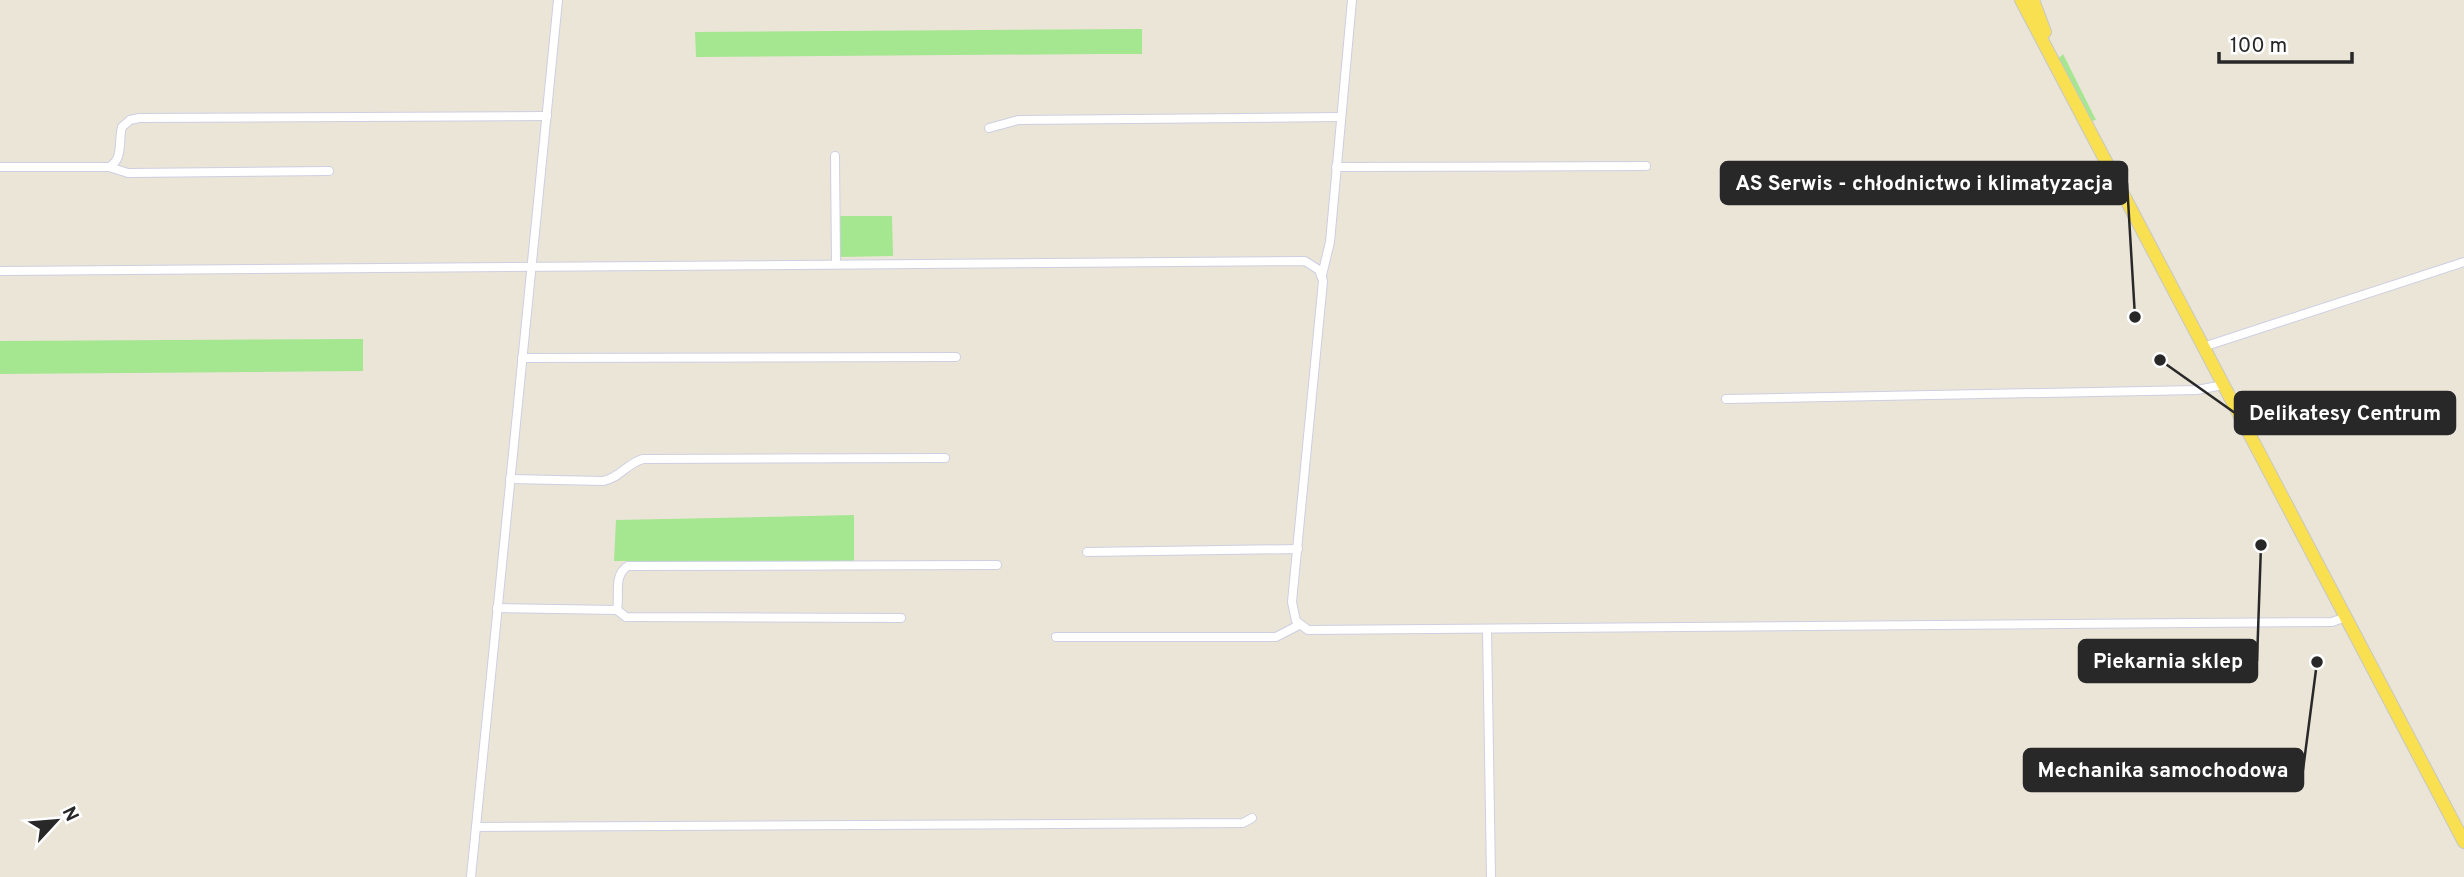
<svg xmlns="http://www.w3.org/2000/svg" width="2464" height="877" font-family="Overpass,sans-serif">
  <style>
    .green { fill: #a5e690 }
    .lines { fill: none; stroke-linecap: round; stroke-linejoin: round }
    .minor-casing { stroke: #cdcfe2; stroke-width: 10 }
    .primary-casing { stroke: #c7c7c7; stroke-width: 14 }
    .minor { stroke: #fff; stroke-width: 8 }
    .primary { stroke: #f8e050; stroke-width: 12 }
    .leader { fill: none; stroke: #282828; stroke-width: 2.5 }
    .callout-dot { fill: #282828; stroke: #fff; stroke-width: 2.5 }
    .callout { fill: #282828; stroke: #282828; stroke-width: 2.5 }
    .callout-label { font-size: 21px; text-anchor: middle; font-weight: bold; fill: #fff }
  </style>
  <rect width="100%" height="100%" fill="#ebe5d8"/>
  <!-- green -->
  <g class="green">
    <path d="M1142,29V54H1101L696,57L695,32Z"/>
    <path d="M2063,54L2096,120L2091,121L2068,81L2059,58Z"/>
    <path d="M839,216H892L893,256L839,257Z"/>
    <path d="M363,339V371L0,374V341Z"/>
    <path d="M854,515V561H614L616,520Z"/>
  </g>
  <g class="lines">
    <defs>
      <g id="minor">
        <path d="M989,128L1018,120L1340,117"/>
        <path d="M835,156L836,264"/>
        <path d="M0,167H109C124,159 118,141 122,127L130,120L139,118L547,116"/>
        <path d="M109,167L128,173L329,171"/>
        <path d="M1336,167L1646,166"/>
        <path d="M0,271L1305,261L1319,270L1323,281L1292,602L1296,621L1308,630L2332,622L2346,617"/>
        <path d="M1322,275L1330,242L1352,0"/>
        <path d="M2203,347L2464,262"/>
        <path d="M522,358L956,357"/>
        <path d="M1726,399L2197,390L2223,385"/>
        <path d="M510,479L603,481C620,478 627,463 643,459L945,458"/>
        <path d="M1087,552L1298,549"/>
        <path d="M497,608L617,610C620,594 613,575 628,566L997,565"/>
        <path d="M617,610L626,617L901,618"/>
        <path d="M1487,629L1491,877"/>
        <path d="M1056,637H1276L1299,625"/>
        <path d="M476,827L1243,823L1252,818"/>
        <path d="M471,877L558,0"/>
      </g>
      <g id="primary">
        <path d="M2021,0L2464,842"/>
        <path d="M2033,0L2045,32"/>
      </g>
    </defs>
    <!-- minor casing -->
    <use href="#minor" class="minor-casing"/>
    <!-- primary casing -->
    <use href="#primary" class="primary-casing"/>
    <!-- minor -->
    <use href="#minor" class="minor"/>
    <!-- primary -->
    <use href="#primary" class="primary"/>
  </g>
  <!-- callouts -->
  <path class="leader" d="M2135 317L2127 183M2160 360L2235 413M2261 545L2257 661M2317 662L2303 770"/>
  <g class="callout-dot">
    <circle cx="2135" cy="317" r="7"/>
    <circle cx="2160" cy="360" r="7"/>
    <circle cx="2261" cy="545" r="7"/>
    <circle cx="2317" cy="662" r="7"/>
  </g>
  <g class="callout">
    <rect x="1721" y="162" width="406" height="42" rx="7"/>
    <rect x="2235" y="392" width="220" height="42" rx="7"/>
    <rect x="2079" y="640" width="178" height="42" rx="7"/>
    <rect x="2024" y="749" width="279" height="42" rx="7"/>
  </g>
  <g class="callout-label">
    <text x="1924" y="190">AS Serwis - chłodnictwo i klimatyzacja</text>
    <text x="2345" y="420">Delikatesy Centrum</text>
    <text x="2168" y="668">Piekarnia sklep</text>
    <text x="2163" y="777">Mechanika samochodowa</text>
  </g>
  <!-- north arrow -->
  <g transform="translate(56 821) rotate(64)" stroke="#ffffff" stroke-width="5" paint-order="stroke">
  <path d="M0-5L12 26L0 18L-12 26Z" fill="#282828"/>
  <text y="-10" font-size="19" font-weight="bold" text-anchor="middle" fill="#282828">N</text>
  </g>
  <!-- scale -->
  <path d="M2219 52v10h133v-10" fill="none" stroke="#282828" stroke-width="3.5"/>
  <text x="2230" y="52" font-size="21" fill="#282828" stroke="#ffffff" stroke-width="5" paint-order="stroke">100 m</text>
</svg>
